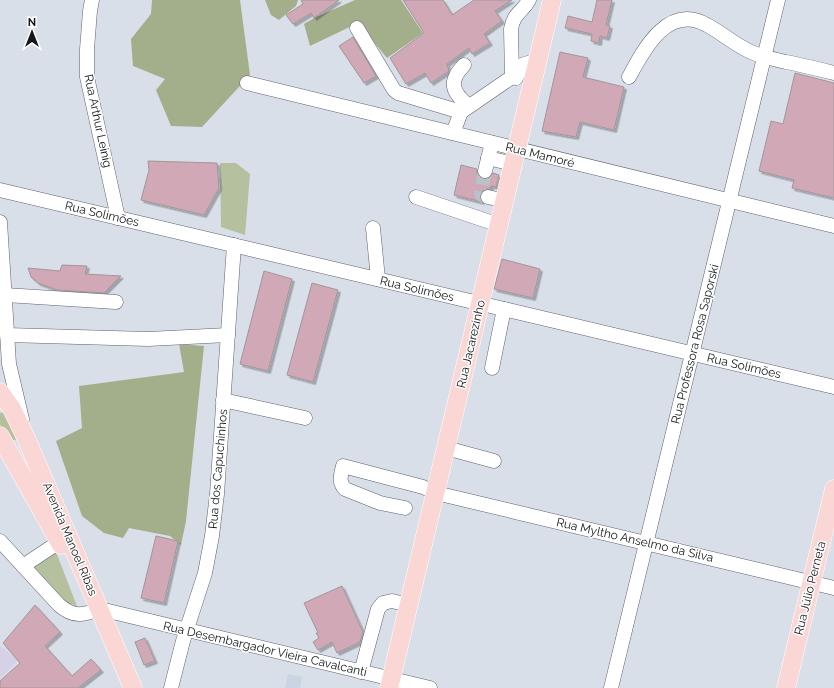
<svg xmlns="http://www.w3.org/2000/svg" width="834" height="688" font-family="Raleway,sans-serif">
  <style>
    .industrial { fill: #d7d1e7 }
    .built { fill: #cad4e3 }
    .green { fill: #b5c09e }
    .forest { fill: #a3af8b }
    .building { fill: #d1a8b6; stroke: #a19699; filter: url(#shadow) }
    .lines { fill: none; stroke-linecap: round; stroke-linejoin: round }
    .minor-tunnel { stroke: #bbc1ca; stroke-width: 14; stroke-dasharray: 14 7; stroke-linecap: butt }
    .minor-casing { stroke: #5d626a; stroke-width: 15 }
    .major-casing { stroke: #fff; stroke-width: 19 }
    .minor { stroke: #fff; stroke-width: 14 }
    .major { stroke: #fad6d4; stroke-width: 18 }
    .labels { text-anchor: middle; stroke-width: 3; stroke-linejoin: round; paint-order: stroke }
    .street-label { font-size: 12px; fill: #141619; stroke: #fff }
  </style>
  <defs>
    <filter id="shadow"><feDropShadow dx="2.5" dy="2.5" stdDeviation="0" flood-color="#0004"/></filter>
  </defs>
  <rect width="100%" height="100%" fill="#d9dfe9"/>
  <!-- industrial -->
  <path class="industrial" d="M0,646L18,660L0,679Z"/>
  <!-- built -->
  <path class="built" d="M288,674L302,677L300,688H285Z"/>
  <!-- green -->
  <g class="green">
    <path d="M220,163H236L250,174L245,235L221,227Z"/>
    <path d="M4,412L19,438L15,440H11L0,425V413Z"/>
    <path d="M56,552L77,606L65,602L32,567Z"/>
  </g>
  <!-- forest -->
  <g class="forest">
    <path d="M152,0H240L250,75L202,127L171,126L156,90L165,79L133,66L131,39L151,14Z"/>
    <path d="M265,0H298L296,6L279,20L271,15Z"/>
    <path d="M355,0H401L423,33L387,58L358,23L310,46L304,24L314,18Z"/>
    <path d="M179,344L204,346L186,521L181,545L170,536L129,528L123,538L104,533L82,516L56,441L82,428L79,386L184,372Z"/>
  </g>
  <!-- building -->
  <g class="building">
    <path d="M301,0H339L314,18L311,13L293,24L286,15L303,4Z"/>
    <path d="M403,0H443L452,15L474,0H512L495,11L502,21L484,34L490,43L472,54L469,48L447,64L449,71L431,83L425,73L406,84L390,58L424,33Z"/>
    <path d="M597,0H612L606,25L610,26L607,38L600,36L599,43L591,41L592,34L565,28L568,16L592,22Z"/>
    <path d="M353,37L376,76L364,83L339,46Z"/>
    <path d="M560,52L588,58L583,77L624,87L614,130L580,122L576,137L542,131Z"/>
    <path d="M795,73L834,83V198L792,188L794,180L759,171L771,121L783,124Z"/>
    <path d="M148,161L217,163L219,188L204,215L141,200L149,170Z"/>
    <path d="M461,165L477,169V174L483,179H488L493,173L499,175L496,187L491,186L490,189H485L482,191L480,195L482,202L454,195Z"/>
    <path d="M502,259L540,269L533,298L494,289Z"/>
    <path d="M62,265L87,266L85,274L121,276L104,293L57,290L38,283L31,277L28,268L60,271Z"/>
    <path d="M264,271L292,279L268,371L240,364Z"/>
    <path d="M312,283L338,290L313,382L287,375Z"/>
    <path d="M156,536L178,541L164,603L141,598Z"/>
    <path d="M342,586L363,632L360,642L337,653L332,642L318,650L313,642L319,638L316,633H318L304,603Z"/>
    <path d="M35,605L60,632L45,646L72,676L91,659L101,670L78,688H0V681L20,663L3,643Z"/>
    <path d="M145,638L155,661L144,665L135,642Z"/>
  </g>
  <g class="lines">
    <!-- minor-tunnel -->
    <path class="minor-tunnel" d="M485,171L481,192L482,195L488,197"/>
    <defs>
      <g id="minor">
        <path d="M92,0L90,11L87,49V77L118,218"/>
        <path d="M357,28L394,90L398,93L461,112L453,133"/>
        <path d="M464,65C461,69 457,72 456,76C449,88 460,99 469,106"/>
        <path d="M512,77L511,29C514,12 522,13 529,0"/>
        <path d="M629,77C644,49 668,3 707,25C722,33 735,45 751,52C762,57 774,59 786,62C802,65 818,69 834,73"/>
        <path d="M247,83L834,226"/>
        <path d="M461,112L512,77L516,78L522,65L531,62L538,63"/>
        <path d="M488,158L513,164"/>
        <path d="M485,171L492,143"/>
        <path d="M0,190L834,387"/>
        <path d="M416,197L499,225"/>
        <path d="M488,197L505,201"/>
        <path d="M0,222L9,364L22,419"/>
        <path d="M373,228L378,279"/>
        <path d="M5,295L116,302"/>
        <path d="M7,335L148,339L228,335"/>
        <path d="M492,368L504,309"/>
        <path d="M223,400L305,418"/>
        <path d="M446,448L494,461"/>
        <path d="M405,508L380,503L345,489C338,482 341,475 343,466L423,487L436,493L834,588"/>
        <path d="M0,541L59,605C74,618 83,615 100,609L430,688"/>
        <path d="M23,566L59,542"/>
        <path d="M361,672L378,609L383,603L392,601L409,605"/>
        <path d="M171,688L183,641L205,573L212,536L217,494L234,245"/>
        <path d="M611,688L778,0"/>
      </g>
      <g id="major">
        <path d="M0,392L12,409L26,438L133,688"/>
        <path d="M0,436L61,545"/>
        <path d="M389,688L552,0"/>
        <path d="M786,688L834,489"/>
      </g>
    </defs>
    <!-- minor casing -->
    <use href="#minor" class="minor-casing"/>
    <!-- major casing -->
    <use href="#major" class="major-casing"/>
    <!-- minor -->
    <use href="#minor" class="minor"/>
    <!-- major -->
    <use href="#major" class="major"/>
  </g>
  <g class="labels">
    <!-- street labels -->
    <g class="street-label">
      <text transform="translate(98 121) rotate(78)" y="4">Rua Arthur Leinig</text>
      <text transform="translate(540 155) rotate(14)" y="4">Rua Mamoré</text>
      <text transform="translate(102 214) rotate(13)" y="4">Rua Solimões</text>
      <text transform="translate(417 289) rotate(13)" y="4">Rua Solimões</text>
      <text transform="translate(471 344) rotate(-77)" y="4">Rua Jacarezinho</text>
      <text transform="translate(695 344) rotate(-76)" y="4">Rua Professora Rosa Saporski</text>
      <text transform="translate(744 366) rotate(13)" y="4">Rua Solimões</text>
      <text transform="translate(218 469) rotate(-85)" y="4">Rua dos Capuchinhos</text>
      <text transform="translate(70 539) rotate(67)" y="4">Avenida Manoel Ribas</text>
      <text transform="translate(635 540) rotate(13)" y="4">Rua Myltho Anselmo da Silva</text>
      <text transform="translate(810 588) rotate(-76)" y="4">Rua Júlio Perneta</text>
      <text transform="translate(265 649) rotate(13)" y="4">Rua Desembargador Vieira Cavalcanti</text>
    </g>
  </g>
  <!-- north arrow -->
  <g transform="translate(32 32)" stroke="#ffffff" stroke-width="3" paint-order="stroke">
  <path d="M0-3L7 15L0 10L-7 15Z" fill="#141619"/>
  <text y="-6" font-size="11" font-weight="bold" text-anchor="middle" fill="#141619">N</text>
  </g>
</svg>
